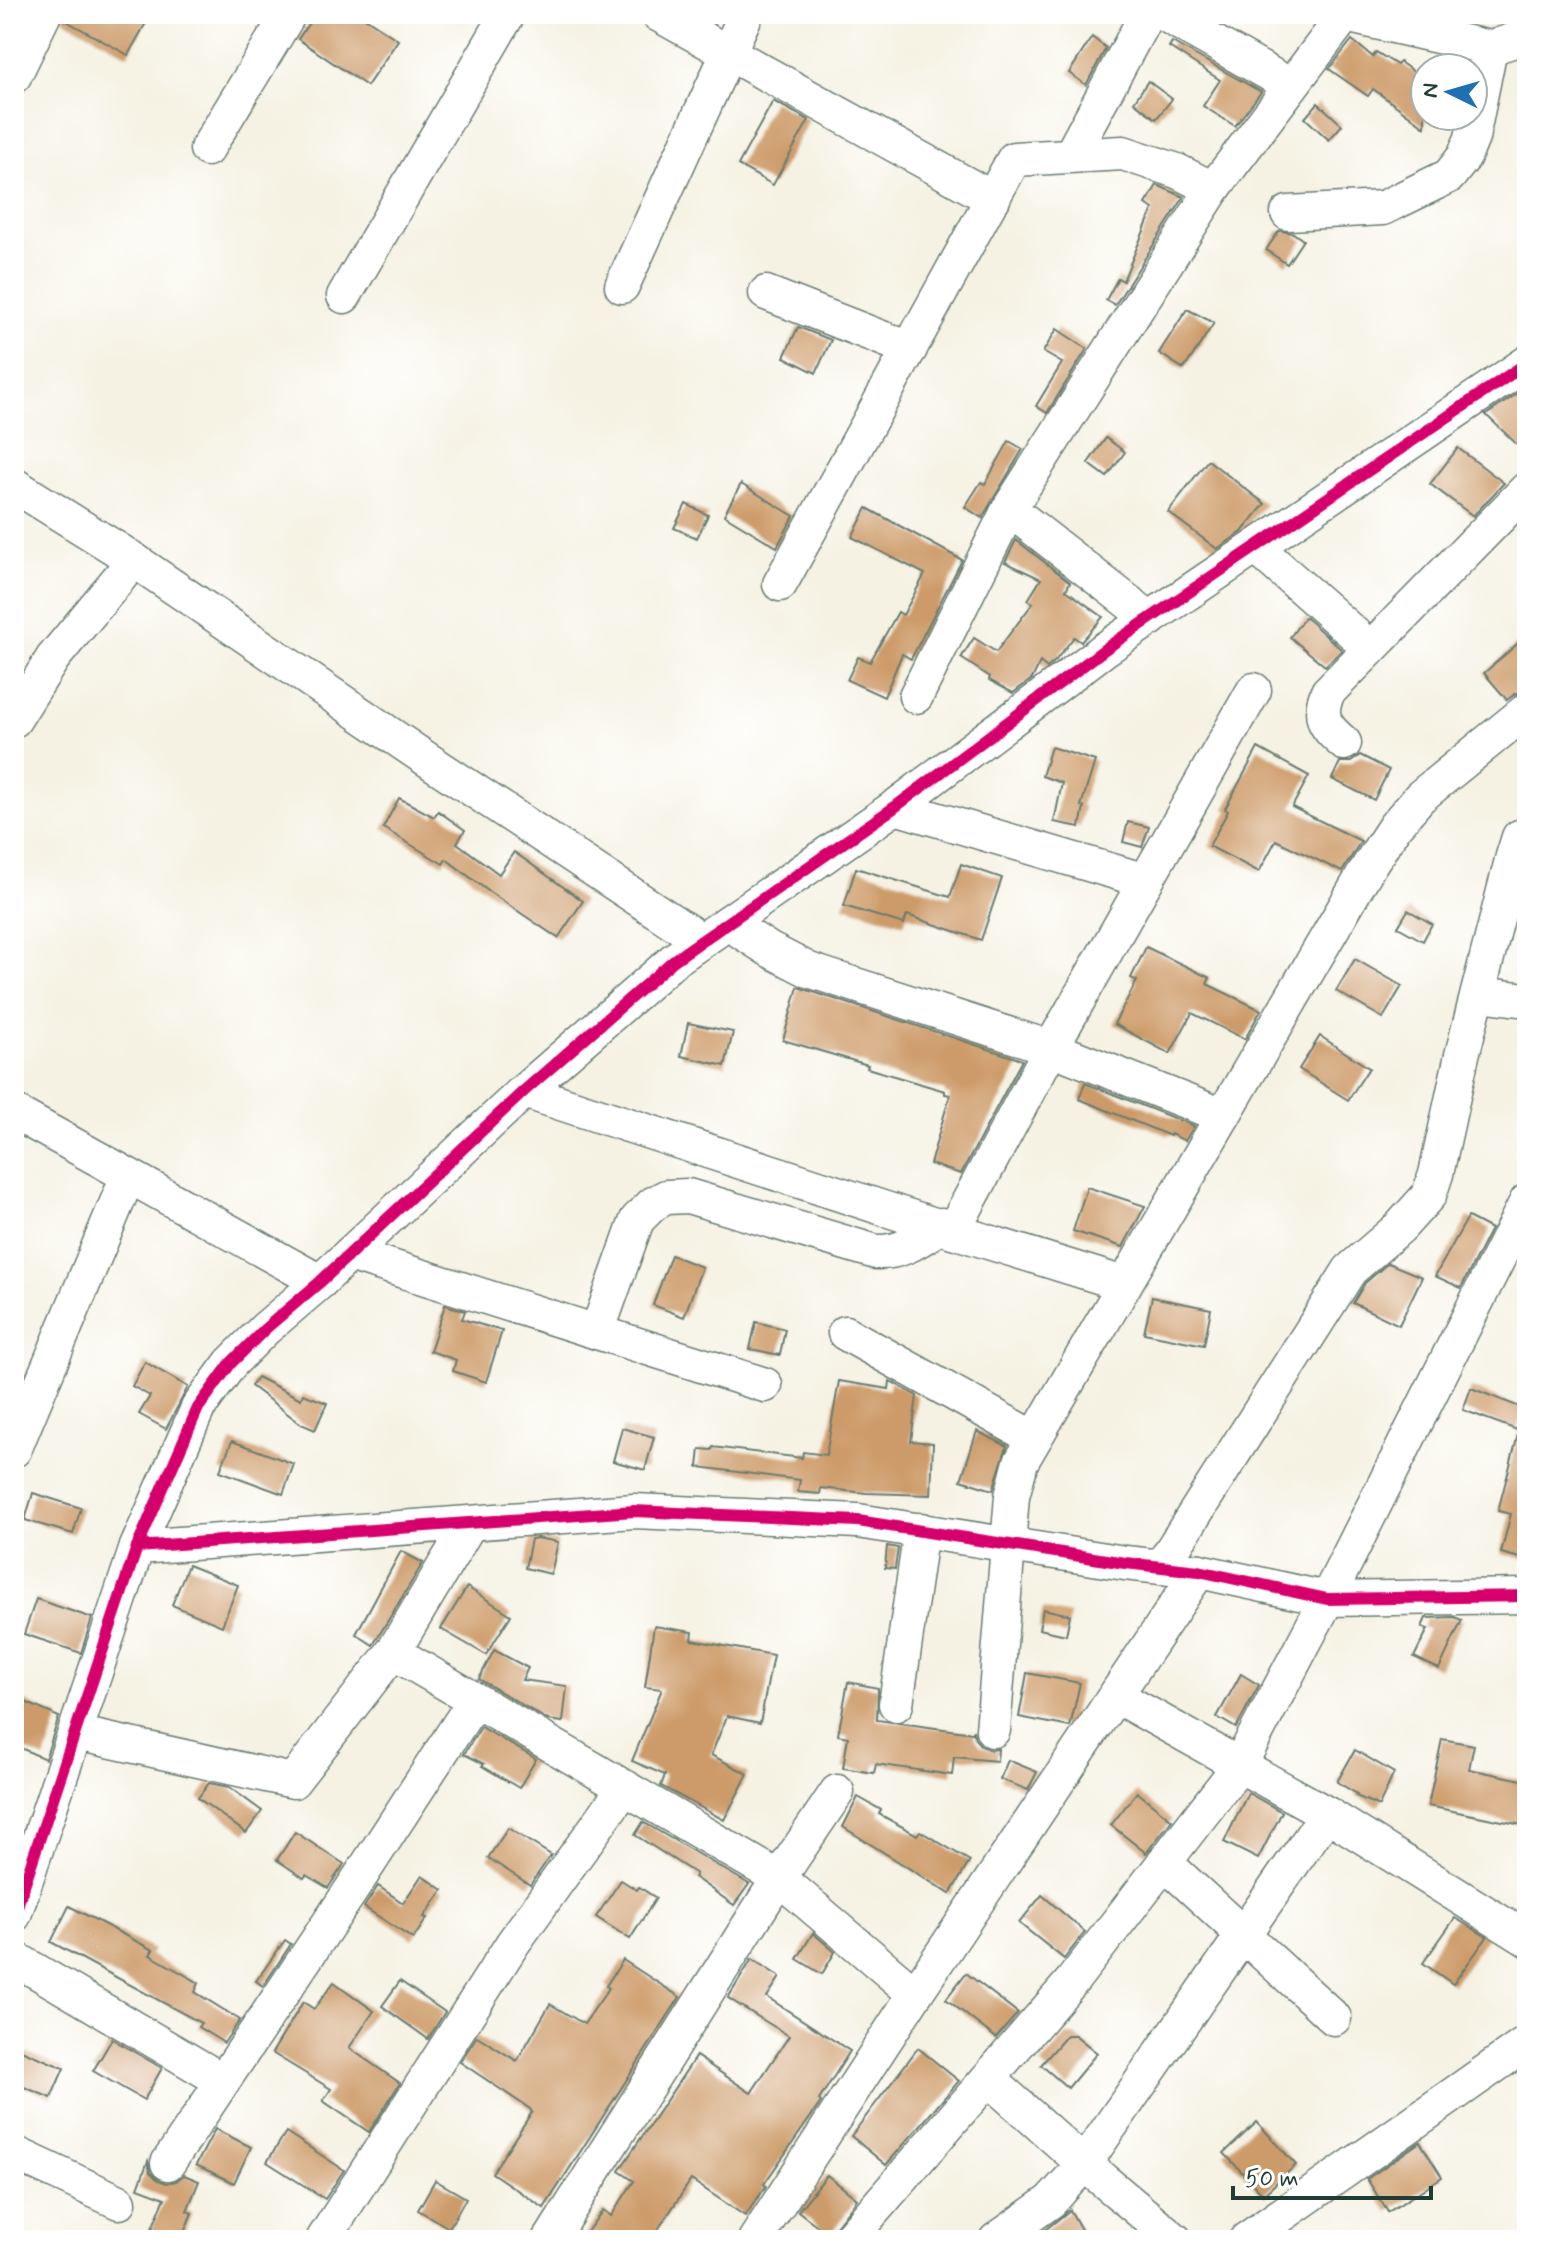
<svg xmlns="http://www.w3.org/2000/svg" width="1541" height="2254" font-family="Mynerve,sans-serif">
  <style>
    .building { fill: #cd9b69 }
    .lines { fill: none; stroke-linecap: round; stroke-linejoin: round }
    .minor-casing { stroke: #6a7c71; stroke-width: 37 }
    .minor { stroke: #fff; stroke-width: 34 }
    .cycleway-casing { stroke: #fff; stroke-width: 17 }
    .cycleway { stroke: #d6006c; stroke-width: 12 }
  </style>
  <rect width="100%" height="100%" fill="#fff"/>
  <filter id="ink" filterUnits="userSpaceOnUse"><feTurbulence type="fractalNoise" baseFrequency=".0125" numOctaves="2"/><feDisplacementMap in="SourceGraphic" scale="16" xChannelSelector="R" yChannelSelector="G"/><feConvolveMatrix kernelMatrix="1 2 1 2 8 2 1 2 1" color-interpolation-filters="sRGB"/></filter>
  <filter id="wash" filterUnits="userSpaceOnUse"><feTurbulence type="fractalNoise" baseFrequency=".006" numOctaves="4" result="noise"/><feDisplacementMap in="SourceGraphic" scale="32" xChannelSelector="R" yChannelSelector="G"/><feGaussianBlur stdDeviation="1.8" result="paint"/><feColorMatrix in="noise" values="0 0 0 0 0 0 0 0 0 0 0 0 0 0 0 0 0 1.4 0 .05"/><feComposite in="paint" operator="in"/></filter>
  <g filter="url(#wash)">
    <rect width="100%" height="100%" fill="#f5f2e3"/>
    <g id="blocks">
      <!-- building -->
      <g class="building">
        <path d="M64,14H151L128,55L63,19Z"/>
        <path d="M315,14H359L398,40L367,86L298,39Z"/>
        <path d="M1092,37L1106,48L1086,85L1069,73Z"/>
        <path d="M1352,40L1373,57L1376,52L1397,65L1400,62L1425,80V127L1373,89L1368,96L1329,69Z"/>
        <path d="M1172,42L1261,92L1235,126L1203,106L1220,80L1169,47Z"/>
        <path d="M1148,81L1172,99L1156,119L1134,102Z"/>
        <path d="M773,101L809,120L773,185L738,165Z"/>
        <path d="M1318,103L1342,125L1329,140L1305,118Z"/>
        <path d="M1157,185L1184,197L1115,305L1106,300L1118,278L1123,281L1153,209L1146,204Z"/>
        <path d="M1279,231L1293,233L1303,240L1287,264L1266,250Z"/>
        <path d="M1187,309L1214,323L1184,369L1159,353Z"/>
        <path d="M798,327L831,340L816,373L784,357Z"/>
        <path d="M1057,329L1087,349L1047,413L1036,406L1062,363L1043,352Z"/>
        <path d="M1527,387V454L1486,415Z"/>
        <path d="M1106,438L1125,452L1107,477L1088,463Z"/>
        <path d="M1009,441L1023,449L982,518L965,507L981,482L985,484Z"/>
        <path d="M1458,448L1504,483L1473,516L1430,484Z"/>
        <path d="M1208,460L1265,504L1242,532L1217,549L1168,512Z"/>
        <path d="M741,484L794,516L777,547L724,515Z"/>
        <path d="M686,504L708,515L697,538L674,528Z"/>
        <path d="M867,508L962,560L911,659L902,654L884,697L847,680L858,657L870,662L898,612L903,615L925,574L852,537Z"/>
        <path d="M1016,540L1070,582L1066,590L1103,617L1081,642L1074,637L1055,661L1047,668L1040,662L1032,679L1013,693L989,680L990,677L961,658L974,638L996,652L1033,603L1028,600L1041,579L1005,562Z"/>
        <path d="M1305,617L1342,650L1325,666L1290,637Z"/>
        <path d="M1517,644L1527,656V690L1515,694L1507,700L1484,673Z"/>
        <path d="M1051,747L1095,761L1081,806L1084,807L1080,827L1054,822L1062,783L1042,776Z"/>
        <path d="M1258,748L1309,776L1292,807L1361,841L1342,872L1276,840L1259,872L1209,846L1228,811L1225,809Z"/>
        <path d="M1360,755L1389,770L1374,800L1332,779L1340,762H1351Z"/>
        <path d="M399,798L434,817L438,811L465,830L457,843L499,874L514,852L583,901L558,938L488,891L446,859L443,864L383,828Z"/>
        <path d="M1128,822L1149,827L1142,847L1123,842Z"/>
        <path d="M961,864L1002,878L981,940L907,915L904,924L844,906L856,868L950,897Z"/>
        <path d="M1408,910L1432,924L1423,941L1398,927Z"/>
        <path d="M1146,947L1210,978L1207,984L1261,1010L1245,1039L1192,1013L1170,1054L1114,1024L1137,981L1131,978Z"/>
        <path d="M1355,959L1402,986L1383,1018L1336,991Z"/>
        <path d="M798,987L1022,1060L961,1174L930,1164L950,1095L945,1094V1091L867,1068L868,1065L783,1040Z"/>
        <path d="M688,1023L733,1032L725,1066L681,1056Z"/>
        <path d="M1320,1036L1369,1068L1348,1100L1299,1069Z"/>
        <path d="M1085,1083L1194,1126L1185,1141L1171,1134L1170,1136L1079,1099Z"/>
        <path d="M1087,1187L1145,1206L1123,1247L1073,1231Z"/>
        <path d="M1468,1217L1491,1229L1461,1288L1435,1276Z"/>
        <path d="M671,1255L702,1267L684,1317L653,1305Z"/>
        <path d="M1388,1263L1422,1277L1399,1325L1353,1303L1365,1283Z"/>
        <path d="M1152,1297L1211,1309L1204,1345L1144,1333Z"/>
        <path d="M445,1305L465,1311L462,1319L502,1331L486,1382L453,1371L456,1360L430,1351Z"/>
        <path d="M756,1322L785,1329L780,1355L750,1349Z"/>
        <path d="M145,1362L188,1387L166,1429L139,1414L150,1396L132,1386Z"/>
        <path d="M257,1377L301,1399L303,1394L327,1403L315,1430L301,1424L251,1386Z"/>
        <path d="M839,1381L889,1389L890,1381L917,1396L911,1441L933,1443L931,1495L866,1493L821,1488L820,1494L798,1492L800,1480L698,1467L700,1449L712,1450L713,1447L802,1458L803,1452L826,1455Z"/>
        <path d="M1471,1388L1525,1409L1517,1430L1463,1410Z"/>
        <path d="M1520,1427L1527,1428V1548L1524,1559L1501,1553L1511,1514L1498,1511Z"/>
        <path d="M622,1428L654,1437L645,1470L613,1461Z"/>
        <path d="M977,1431L1007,1446L993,1490L961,1480Z"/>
        <path d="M232,1441L294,1464L283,1494L220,1471Z"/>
        <path d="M33,1493L81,1508L73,1534L25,1520Z"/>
        <path d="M537,1538L558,1542L551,1574L525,1568L531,1539Z"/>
        <path d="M887,1546L898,1548L895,1569L885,1568Z"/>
        <path d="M401,1551L423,1563L373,1645L356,1634Z"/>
        <path d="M188,1565L238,1585L222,1626L172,1605Z"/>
        <path d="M467,1587L511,1615L486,1655L441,1629Z"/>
        <path d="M36,1599L92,1618L81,1653L24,1634Z"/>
        <path d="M1043,1609L1070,1615L1066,1635L1039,1629Z"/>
        <path d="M1454,1617L1462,1620L1439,1669L1414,1657L1428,1629L1422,1627L1426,1618Z"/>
        <path d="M654,1626L693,1632L692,1640L773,1655L760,1723L727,1716L711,1755L748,1774L724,1820L661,1786L665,1775L632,1761L662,1689L645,1687Z"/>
        <path d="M494,1650L528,1668L522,1680L567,1686L563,1722L548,1720L479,1679Z"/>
        <path d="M1027,1673L1080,1683L1070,1727L1019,1717Z"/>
        <path d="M1241,1674L1259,1685L1236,1728L1217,1717Z"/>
        <path d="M848,1682L878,1688L877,1720L973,1733V1730L975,1739L981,1746L991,1750L998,1749L997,1761L954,1757L952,1775L876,1764L874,1773L843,1768L848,1737L838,1735Z"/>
        <path d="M14,1697L59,1717L45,1759L14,1745Z"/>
        <path d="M481,1727L536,1759L519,1788L482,1766L484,1764L464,1754Z"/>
        <path d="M1442,1739L1474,1745L1469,1769L1527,1781V1826L1428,1806Z"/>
        <path d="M1355,1750L1394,1773L1379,1806L1356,1796L1357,1794L1337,1782Z"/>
        <path d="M1008,1760L1037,1772L1028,1790L1000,1779Z"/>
        <path d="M209,1783L229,1787L262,1811L246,1833L198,1798Z"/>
        <path d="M1137,1792L1172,1820L1146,1853L1111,1825Z"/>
        <path d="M1248,1793L1282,1812L1258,1859L1224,1842Z"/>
        <path d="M858,1797L881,1810L879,1814L917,1835L920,1831L970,1861L950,1894L843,1827Z"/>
        <path d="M643,1822L749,1884L734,1905L694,1877L696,1874L635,1835Z"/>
        <path d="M508,1828L551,1855L530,1885L488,1858Z"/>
        <path d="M295,1832L344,1864L328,1888L306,1875L304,1878L277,1860Z"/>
        <path d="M422,1875L443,1890L424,1917L427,1918L413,1939L364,1907L378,1886L403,1903Z"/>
        <path d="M621,1880L637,1890L639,1887L656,1898L630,1939L596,1917Z"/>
        <path d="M1042,1895L1085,1932L1064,1959L1019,1923Z"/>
        <path d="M69,1906L153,1950L150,1955L199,1983L195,1992L240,2020L224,2043L198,2027L201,2023L51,1942Z"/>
        <path d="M1455,1918L1487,1937L1453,1984L1423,1963Z"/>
        <path d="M813,1933L835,1952L822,1974L797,1959Z"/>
        <path d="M285,1940L291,1944L263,1986L256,1981Z"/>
        <path d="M752,1959L780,1977L767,1997L850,2051L819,2100L821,2102L764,2184L766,2186L745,2216L691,2180L651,2240H581L603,2210L611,2216L634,2181L619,2171L696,2056L751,2093L789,2036L728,1998Z"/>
        <path d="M623,1960L680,1997L544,2208L492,2173L532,2112L530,2109L460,2062L477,2036L517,2061L550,2004L584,2024L609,1988L606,1986Z"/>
        <path d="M966,1973L1018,2013L996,2038L946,1999Z"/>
        <path d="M400,1981L445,2012L428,2039L382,2006Z"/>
        <path d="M334,1982L374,2011L349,2048L400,2083L369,2132L323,2101L331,2089L272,2053L303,2002L314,2009Z"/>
        <path d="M1067,2035H1075L1097,2053L1068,2088L1041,2065Z"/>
        <path d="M112,2039L162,2068L144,2100L93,2071Z"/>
        <path d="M918,2048L959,2081L886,2165L851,2136Z"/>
        <path d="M21,2050L64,2068L51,2098L14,2083V2067Z"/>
        <path d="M1257,2122L1296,2165L1263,2195L1224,2153Z"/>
        <path d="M215,2129L251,2147L234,2183L196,2165Z"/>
        <path d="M286,2132L344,2170L325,2199L267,2162Z"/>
        <path d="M1420,2142L1442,2177L1388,2212L1367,2179Z"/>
        <path d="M148,2161L150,2172L158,2180L167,2183L176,2181L184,2175L199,2181L187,2211L192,2213L181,2240H147L165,2198L138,2188Z"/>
        <path d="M827,2175L857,2199L829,2235L798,2211Z"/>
        <path d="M435,2180L466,2198L449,2228L418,2210Z"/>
        <path d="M1070,2210L1087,2240H1051L1045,2230Z"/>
      </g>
    </g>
  </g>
  <g filter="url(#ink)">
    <use href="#blocks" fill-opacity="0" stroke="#6a7c71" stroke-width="2"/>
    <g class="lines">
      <defs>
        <g id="minor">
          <path d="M658,14L993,199"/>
          <path d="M1164,14L1291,86"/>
          <path d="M14,76L44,14"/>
          <path d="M207,149L289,14"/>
          <path d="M1071,155L1147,14"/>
          <path d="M1288,213L1383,208L1449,176L1464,157L1472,138L1490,48"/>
          <path d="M622,286L746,14"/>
          <path d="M766,293L910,349"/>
          <path d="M344,296L508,14"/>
          <path d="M14,485L134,560L416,752L702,941"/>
          <path d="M1009,509L1150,619"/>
          <path d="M1257,548L1369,647"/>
          <path d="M780,584L1014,159L1123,153L1177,171L1213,189"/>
          <path d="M916,696L1009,509L1213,189L1345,15L1490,48L1527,36"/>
          <path d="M14,720L53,658L134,560"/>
          <path d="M1344,743C1325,727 1317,717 1328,692L1527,489"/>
          <path d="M895,807L1146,881"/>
          <path d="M728,923L770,950L809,970L1051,1048L1223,1116"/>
          <path d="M1479,994L1527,1000"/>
          <path d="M524,1091L953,1231L1124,1284"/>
          <path d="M14,1112L320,1282"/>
          <path d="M953,1231L1051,1048L1254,690"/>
          <path d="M350,1254L765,1385"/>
          <path d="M597,1332L637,1220L653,1204L666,1197L688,1196L876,1252C903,1253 920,1239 942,1225"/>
          <path d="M845,1333L1034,1438"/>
          <path d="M14,1450L128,1176"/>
          <path d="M469,1525L393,1652L779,1878L915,1994"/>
          <path d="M137,1547L198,1408L231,1363L265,1329L320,1282L524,1091L674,960L895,807L1105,649L1527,363"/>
          <path d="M1161,1567L1350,1270L1400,1227L1429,1195L1436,1174L1462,1055L1513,856L1519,837L1527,838"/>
          <path d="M1116,1696L1327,1814L1527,1939"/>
          <path d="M896,1704L921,1530"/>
          <path d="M993,1730L1012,1496L1021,1462L1370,864L1395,826L1420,797L1527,710"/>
          <path d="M76,1733L293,1781L393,1652"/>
          <path d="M1164,1862L1334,2018"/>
          <path d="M14,1915L137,1547L634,1511L858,1521L1125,1563L1199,1571L1327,1599L1527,1596"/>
          <path d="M14,1958L223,2081"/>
          <path d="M989,2079L1084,2164L1175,2240"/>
          <path d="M14,2153L119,2202"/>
          <path d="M168,2163L358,1880L475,1700"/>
          <path d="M323,2240L513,1943L625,1787"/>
          <path d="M550,2240L779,1878L837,1792"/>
          <path d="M755,2240L915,1994L1199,1571"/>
          <path d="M848,2240L1073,1980L1239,1766L1327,1599L1527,1201"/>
          <path d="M996,2240L1051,2201L1084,2164L1327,1814"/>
          <path d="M1246,2240L1527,2043"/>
        </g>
      </defs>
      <!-- minor casing -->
      <use href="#minor" class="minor-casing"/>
      <!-- minor -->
      <use href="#minor" class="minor"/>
      <defs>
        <g id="cycleway">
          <path d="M137,1547L198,1408L231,1363L265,1329L320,1282L524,1091L674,960L895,807L1105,649L1527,363"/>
          <path d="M14,1915L137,1547L634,1511L858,1521L1125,1563L1199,1571L1327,1599L1527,1596"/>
        </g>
      </defs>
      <!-- cycleway casing -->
      <use href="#cycleway" class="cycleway-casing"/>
      <!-- cycleway -->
      <use href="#cycleway" class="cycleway"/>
    </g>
  </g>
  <!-- margin -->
  <rect width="1541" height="2254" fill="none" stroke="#fff" stroke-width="48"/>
  <!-- north arrow -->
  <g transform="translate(1449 92) rotate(275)"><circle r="38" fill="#ffffff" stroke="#a5b1ae" stroke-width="2"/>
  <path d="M0-6L14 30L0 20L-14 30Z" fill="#1f6fb2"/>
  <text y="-12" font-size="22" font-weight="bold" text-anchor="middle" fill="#1f3d34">N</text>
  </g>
  <!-- scale -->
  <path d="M1233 2186v12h198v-12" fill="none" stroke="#1f3d34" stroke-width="4"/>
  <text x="1245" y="2186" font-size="24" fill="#1f3d34" stroke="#ffffff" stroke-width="6" paint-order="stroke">50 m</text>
</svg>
